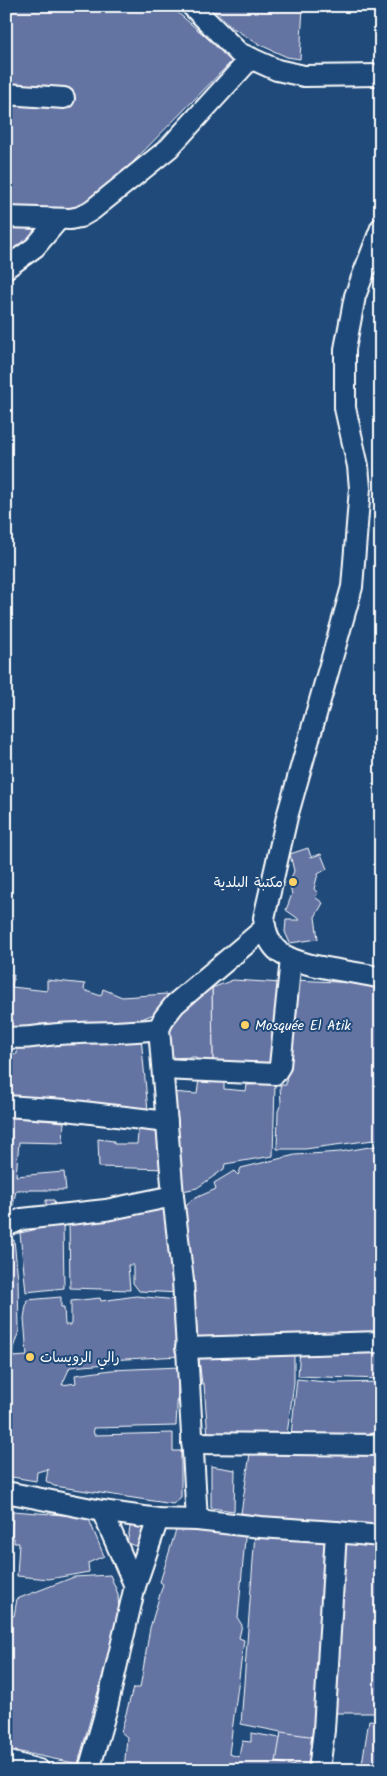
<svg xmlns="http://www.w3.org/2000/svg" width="387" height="1776" font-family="Kalam,'Playpen Sans Arabic',sans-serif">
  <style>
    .building { fill: #6473a2; stroke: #fff }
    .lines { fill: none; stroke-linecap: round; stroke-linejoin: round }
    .minor-casing { stroke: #fff; stroke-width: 24 }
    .minor { stroke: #1f4a7a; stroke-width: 20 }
    .poi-dot { fill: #ffd166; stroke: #1f4a7a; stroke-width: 2 }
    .labels { text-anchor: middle; stroke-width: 4; stroke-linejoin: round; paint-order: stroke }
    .poi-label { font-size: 14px; fill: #fff; stroke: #1f4a7a; text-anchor: start }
  </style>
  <rect width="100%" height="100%" fill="#1f4a7a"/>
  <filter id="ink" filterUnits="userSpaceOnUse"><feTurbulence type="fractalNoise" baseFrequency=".02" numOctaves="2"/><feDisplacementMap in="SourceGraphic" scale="10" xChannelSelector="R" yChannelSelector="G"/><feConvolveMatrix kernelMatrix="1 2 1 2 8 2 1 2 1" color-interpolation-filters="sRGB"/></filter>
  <g filter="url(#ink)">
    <!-- building -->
    <g class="building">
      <path d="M6,6H170L233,60L131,164L74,211L6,209Z"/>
      <path d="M211,6H303L300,59L287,57L258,44L230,26Z"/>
      <path d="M6,221H37L36,238L6,262Z"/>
      <path d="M308,848L311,857L321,854L327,869L318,874L314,889L318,893L315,897L323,903L315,917L318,939L290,943L285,932L286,920H300L286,910L292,894L289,884L294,871L290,854Z"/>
      <path d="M6,974L14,975L12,987L47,991V980L85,984L84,990L101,996L103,989L122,997L166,994L169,995L154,1014L124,1026L39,1024L38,1031H6Z"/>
      <path d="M233,980L282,983L270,1072L213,1063L212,988Z"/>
      <path d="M293,980L381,984V1139L305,1149H277L278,1111L281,1104L280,1085H286Z"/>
      <path d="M212,988L213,1063H196V1057L167,1058L164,1026L184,1004Z"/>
      <path d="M141,1037L148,1111L6,1100V1042H9V1053L17,1054V1045Z"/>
      <path d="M199,1079L224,1081V1089L246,1091L247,1085L275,1084L273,1156L225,1164L224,1169L197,1188L178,1192L171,1092L197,1094Z"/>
      <path d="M6,1117L64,1122L63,1143L19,1142L16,1176L64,1172L66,1190H16L10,1222H6Z"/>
      <path d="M139,1123L166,1125L167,1169L99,1167L98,1139L114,1141V1144H137Z"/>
      <path d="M381,1145V1335L196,1342L184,1209L191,1200L216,1189L214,1183L234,1171L238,1175L241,1168L295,1155L340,1152Z"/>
      <path d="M46,1200H54L55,1208H46Z"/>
      <path d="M171,1203L181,1293L139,1291L133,1283V1265H128L130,1290L70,1288L69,1222Z"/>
      <path d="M63,1223L64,1288L26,1292L20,1233Z"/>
      <path d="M6,1240H14L18,1279L19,1331L13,1348V1357L27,1356L24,1318L27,1300L61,1297V1307H64L65,1325H71V1301L100,1298L101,1301L136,1296L177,1300L180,1356L108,1360V1364L70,1367L62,1385L76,1383L75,1375L111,1370L179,1367L176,1426L93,1428L94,1435L173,1433V1451H181V1497L173,1504L54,1486L46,1481L48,1469L37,1472L36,1481L6,1476Z"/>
      <path d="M381,1343V1379L298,1376L300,1349Z"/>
      <path d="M294,1350V1383L287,1434L208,1437L204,1384H202L198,1351Z"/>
      <path d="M297,1379L335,1383L381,1382V1438L291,1435Z"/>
      <path d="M251,1447L381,1449V1529L298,1522L241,1513Z"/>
      <path d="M211,1466L235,1470L234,1511L211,1508Z"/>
      <path d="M6,1495H13V1513L6,1512Z"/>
      <path d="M13,1511L88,1517L104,1556L88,1563L89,1572L49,1579L17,1576L19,1543H14V1538L12,1537Z"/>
      <path d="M132,1518L145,1521L138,1547L127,1543Z"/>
      <path d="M179,1520L246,1527L238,1619L242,1625L239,1638L244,1640L229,1754L239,1757L242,1741L251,1742V1733L280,1738L281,1732L241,1724L255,1533L329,1536L311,1770H124L127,1737L121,1732L133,1688H140L150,1628L163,1584L160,1582Z"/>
      <path d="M342,1536L381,1546V1713H332Z"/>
      <path d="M6,1546L8,1552L6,1594Z"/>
      <path d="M110,1575L118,1594L119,1616L78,1764L6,1749V1615L14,1616L17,1599L74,1577Z"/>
      <path d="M369,1720L381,1721V1770H361Z"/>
      <path d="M281,1732L316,1737L311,1769L276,1762Z"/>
    </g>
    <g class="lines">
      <defs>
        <g id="minor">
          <path d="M192,6L239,53L277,70L304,76L381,75"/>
          <path d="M6,94L64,98"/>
          <path d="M6,217L70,219L80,217L92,210L169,148L251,58"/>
          <path d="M381,228L355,296L345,349V408L358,466L360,488L352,587L287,817L264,918C265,930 269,944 279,952C302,969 353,970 381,978"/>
          <path d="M6,268L35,247L58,220"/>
          <path d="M6,1037C25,1040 40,1035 59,1034C93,1032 124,1033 159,1029"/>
          <path d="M163,1069L275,1074L280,1066L291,959"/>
          <path d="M6,1106L66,1110L167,1122"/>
          <path d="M6,1226L22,1219L106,1210L173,1196"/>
          <path d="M186,1348L381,1342"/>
          <path d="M192,1443L381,1445"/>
          <path d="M6,1492L102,1511L158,1519L197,1520L260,1527L336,1532L324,1730L319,1770"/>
          <path d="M102,1511L135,1586"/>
          <path d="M197,1520L183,1281L173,1196L159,1029L164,1018L175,1004L265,928"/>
          <path d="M336,1532L381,1536"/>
          <path d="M6,1761L39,1770"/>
          <path d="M89,1770L107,1707L135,1586L158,1519"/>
        </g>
      </defs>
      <!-- minor casing -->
      <use href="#minor" class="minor-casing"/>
      <!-- minor -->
      <use href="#minor" class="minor"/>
    </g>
  </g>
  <!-- markers -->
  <g class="poi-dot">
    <circle cx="293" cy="882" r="5"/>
    <circle cx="245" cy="1025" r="5"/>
    <circle cx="30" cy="1357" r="5"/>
  </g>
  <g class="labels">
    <!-- poi labels -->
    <g class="poi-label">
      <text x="283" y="887" text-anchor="end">مكتبة البلدية</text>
      <text x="255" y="1030">Mosquée El Atik</text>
      <text x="40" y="1362">رالي الرويسات</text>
    </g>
  </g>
  <!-- margin -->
  <rect width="387" height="1776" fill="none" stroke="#1f4a7a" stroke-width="25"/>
  <rect x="12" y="12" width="362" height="1751" fill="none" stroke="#fff" stroke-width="2" filter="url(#ink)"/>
</svg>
